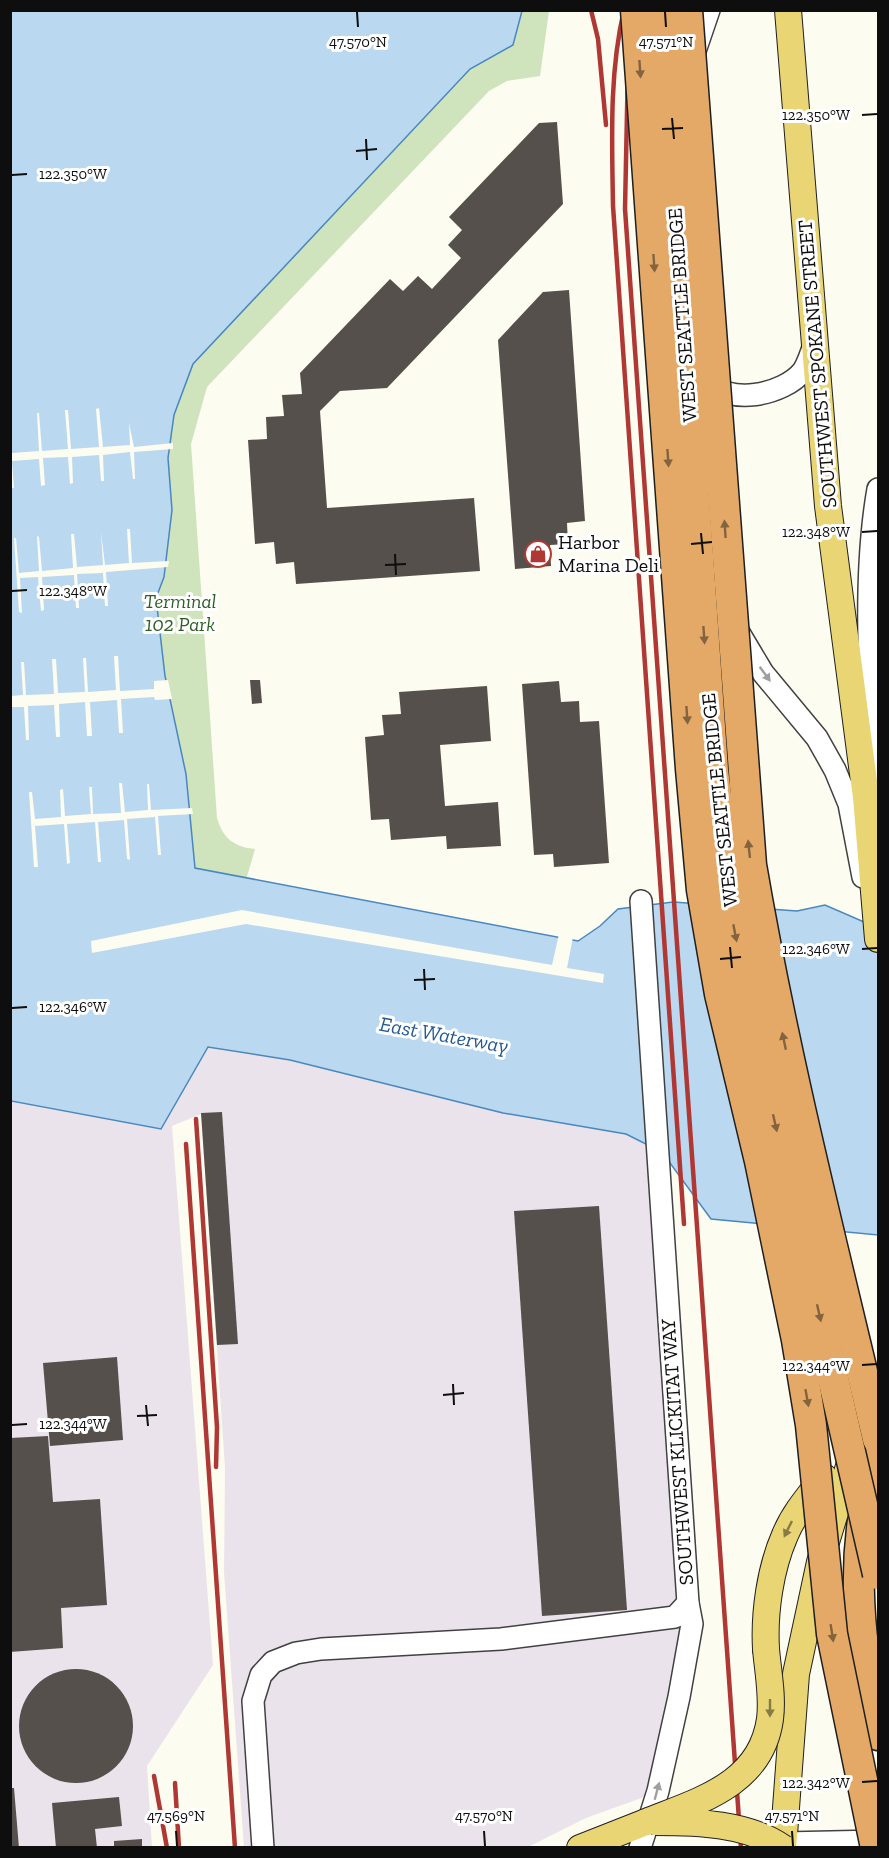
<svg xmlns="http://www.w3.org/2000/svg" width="889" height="1858" font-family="'Zilla Slab',serif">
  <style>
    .industrial { fill: #ebe3eb }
    .green { fill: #cfe4bd }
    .water { fill: #bad8ef; stroke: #4987be; stroke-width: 1.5 }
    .pier { fill: #fdfcf0 }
    .building { fill: #55504b }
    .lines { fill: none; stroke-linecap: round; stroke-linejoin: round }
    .minor-casing { stroke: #414141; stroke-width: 24 }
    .major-casing { stroke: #1f1f1f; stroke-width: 28 }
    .highway-casing { stroke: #1f1f1f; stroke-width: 33 }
    .minor { stroke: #fff; stroke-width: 21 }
    .major { stroke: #e9d574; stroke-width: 26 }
    .highway { stroke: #e4a967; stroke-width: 30 }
    .rail { stroke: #af3835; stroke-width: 4.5 }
    .major-bridge-casing { stroke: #1f1f1f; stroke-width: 28; stroke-linecap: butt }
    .highway-bridge-casing { stroke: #1f1f1f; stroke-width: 33; stroke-linecap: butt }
    .major-bridge { stroke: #e9d574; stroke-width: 26 }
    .highway-bridge { stroke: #e4a967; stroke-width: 30 }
    .oneway { fill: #84633f }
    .oneway2 { fill: #9f9f9f }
    .oneway3 { fill: #867b46 }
    .ticks { fill: none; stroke: #0e0e0e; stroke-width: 2 }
    .labels { text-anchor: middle; stroke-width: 6; stroke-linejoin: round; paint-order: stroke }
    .street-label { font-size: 20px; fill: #0e0e0e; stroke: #fff }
    .poi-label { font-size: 20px; fill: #0e0e0e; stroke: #fff; text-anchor: start }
    .park-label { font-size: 20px; font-style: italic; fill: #2d5f25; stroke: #fff }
    .water-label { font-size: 21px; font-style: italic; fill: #245a92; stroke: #fff }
    .ticks-label { font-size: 15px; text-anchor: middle; fill: #0e0e0e; stroke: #fff; stroke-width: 6; stroke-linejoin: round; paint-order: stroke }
  </style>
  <rect width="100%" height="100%" fill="#fdfcf0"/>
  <!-- industrial -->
  <path class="industrial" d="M208,1047L290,1060L503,1113L626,1134L662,1152L667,1160L674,1222L698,1575L647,1796L586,1818L528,1847H244L224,1572L225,1468L201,1114L172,1126L213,1665L147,1766L152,1847H11L10,1101L161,1129Z"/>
  <!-- green -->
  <path class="green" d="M522,11H549L540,76L507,81L489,91L207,387L191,444L217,818C223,839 235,847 255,849L246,880L195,868L186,774L165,676L156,598L164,577L172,510L168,458L174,415L193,364L470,68L513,45Z"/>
  <!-- water -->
  <path class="water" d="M10,11H522L513,45L470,69L193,364L174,415L168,458L172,510L164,577L156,598L165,676L186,774L195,868L578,941L600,926L618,909L673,902L797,911L825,905L878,928V1235L711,1219L662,1152L626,1134L503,1113L290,1060L208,1047L161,1129L11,1101Z"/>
  <!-- pier -->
  <g class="pier">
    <path d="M99,408L103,447L130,445L129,423L134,447L173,443V449L134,452L135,479H133L130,452L103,455L104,481H101L99,455L72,457L73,483L70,484L68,457L43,458L45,485L41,486L39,459L12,461L14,488H11V444L12,453L39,451L37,413H39L42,451L68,449L65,410H68L71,449L99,447L96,409Z"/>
    <path d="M127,529H130L132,563L169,561L168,567L106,572L108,606H105L103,573L77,574L79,608H76L74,575L42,577L44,610L41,611L38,577L20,578L22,613L19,612L14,538H16L19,573L39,571L37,536L39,537L42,571L73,568L71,534H74L77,567L103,565L101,532L105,565L129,563Z"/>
    <path d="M114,656H118L120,691L154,689V681L168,680L172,699L155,700L154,697L121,699L123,733H119L117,700L90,702L92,736H87L85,702L59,704L60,737H56L54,705L28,706L29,740H26L24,707H11V696L23,695L21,662H24L26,695L54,694L52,659H56L58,693L85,692L83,658H86L88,692L116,690Z"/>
    <path d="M119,783H122L125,812L148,810L147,784H149L151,810L192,808L193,814L158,816L161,855H158L155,817L127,819L130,860L127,859L124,820L98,822L101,862H98L95,822L67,824L70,863L67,864L64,824L35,826L38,867H34L29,792H32L35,819L61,817L60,790L63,789L65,816L91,814L89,787H92L93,814L121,813Z"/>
    <path d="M242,910L552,965L559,934L573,937L567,968L604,974L603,983L246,924L92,953L91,941Z"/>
  </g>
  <!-- building -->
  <g class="building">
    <path d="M557,122L563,204L387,388L340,391L320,411L327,508L474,498L480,571L296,584L294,562L276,564L274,542L255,544L248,440L267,439L266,417L284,416L282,395L302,394L300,373L390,279L403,291L418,276L432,289L461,258L448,245L462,230L449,217L539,123Z"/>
    <path d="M569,290L585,521L567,523L568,544L550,545L551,566L515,569L498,340L543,292Z"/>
    <path d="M250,680H260L262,703L252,704Z"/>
    <path d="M559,681L561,702L579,701L580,722L599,721L609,863L554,867L553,854L534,855L522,684Z"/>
    <path d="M487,686L491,741L440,745L445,806L498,802L501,846L447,849L446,836L391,840L389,819L371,820L365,737L384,735L382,715L401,714L399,692Z"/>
    <path d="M222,1112L238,1344L217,1345L201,1113Z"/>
    <path d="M599,1206L627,1610L542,1616L514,1211Z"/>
    <path d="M117,1357L123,1440L50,1446L43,1363Z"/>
    <path d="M48,1436L53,1502L100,1499L107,1605L61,1608L63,1648L10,1652V1438Z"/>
    <circle cx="76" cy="1726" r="57"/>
    <path d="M10,1788H14L19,1848H10Z"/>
    <path d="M119,1797L122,1826L95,1829L97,1848H56L52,1803Z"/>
    <path d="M142,1839V1848H114V1841Z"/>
  </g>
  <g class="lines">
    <defs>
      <g id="minor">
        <path d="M694,54L709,10"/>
        <path d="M706,379C727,407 784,395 803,371C808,364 811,353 814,345"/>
        <path d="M878,489C862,581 870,696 878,789"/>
        <path d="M735,626L763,673L817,738L835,770L849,804L863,877"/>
        <path d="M784,1843L878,1841"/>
        <path d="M263,1848L253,1701L261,1675L273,1662L296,1653L321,1649L501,1639L675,1617L688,1603"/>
        <path d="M640,1848L658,1791L679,1697L692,1624L688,1603L641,901"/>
      </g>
      <g id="major">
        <path d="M788,10L828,506L866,797L878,939"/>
        <path d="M766,1649C764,1613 770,1569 785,1535C794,1513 810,1495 824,1477"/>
        <path d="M580,1848L646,1822"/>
        <path d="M783,1848L796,1674L820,1562L853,1453"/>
      </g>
      <path id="highway" d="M878,1447C849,1551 856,1631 878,1735"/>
    </defs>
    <!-- minor casing -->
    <use href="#minor" class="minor-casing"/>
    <!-- major casing -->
    <use href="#major" class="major-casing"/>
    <!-- highway casing -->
    <use href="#highway" class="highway-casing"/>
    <!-- minor -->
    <use href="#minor" class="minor"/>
    <!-- major -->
    <use href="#major" class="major"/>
    <!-- highway -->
    <use href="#highway" class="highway"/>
    <!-- rail -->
    <g class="rail">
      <path d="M591,10L598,39L606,125"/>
      <path d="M624,10C609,73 612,141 613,206L684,1224"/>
      <path d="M639,10L628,64L625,209L741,1848"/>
      <path d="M196,1119L217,1427L216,1467"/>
      <path d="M186,1144L235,1848"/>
      <path d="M154,1776L167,1848"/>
      <path d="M175,1783L179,1848"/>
    </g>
    <defs>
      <g id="major-bridge">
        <path d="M646,1822C698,1801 761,1785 770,1719C773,1696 768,1672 766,1649"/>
        <path d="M655,1822C697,1822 747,1823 783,1848"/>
      </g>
      <g id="highway-bridge">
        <path d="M636,10L691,769L702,890L720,994L760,1161L797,1340L811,1425L832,1634L876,1848"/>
        <path d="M660,10L713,770L728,897L759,1056L878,1574"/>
        <path d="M687,10L751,865C784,1058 833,1248 878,1439"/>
      </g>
    </defs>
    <!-- major-bridge casing -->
    <use href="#major-bridge" class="major-bridge-casing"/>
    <!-- highway-bridge casing -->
    <use href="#highway-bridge" class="highway-bridge-casing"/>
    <!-- major-bridge -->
    <use href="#major-bridge" class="major-bridge"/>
    <!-- highway-bridge -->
    <use href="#highway-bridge" class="highway-bridge"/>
  </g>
  <!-- one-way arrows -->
  <defs><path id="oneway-solid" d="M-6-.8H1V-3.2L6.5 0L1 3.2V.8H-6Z" transform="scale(1.5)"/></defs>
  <g class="oneway">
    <use href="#oneway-solid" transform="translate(640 69) rotate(86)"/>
    <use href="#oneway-solid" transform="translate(654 263) rotate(86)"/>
    <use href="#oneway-solid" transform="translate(668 458) rotate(86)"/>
    <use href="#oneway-solid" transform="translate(725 529) rotate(-94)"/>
    <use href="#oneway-solid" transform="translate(704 635) rotate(86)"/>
    <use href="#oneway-solid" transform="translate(687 715) rotate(86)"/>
    <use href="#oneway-solid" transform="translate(749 849) rotate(-96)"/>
    <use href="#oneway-solid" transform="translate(735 933) rotate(79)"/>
    <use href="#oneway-solid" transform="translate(784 1041) rotate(-102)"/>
    <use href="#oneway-solid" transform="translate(775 1123) rotate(77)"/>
    <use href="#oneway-solid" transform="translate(819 1313) rotate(77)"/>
    <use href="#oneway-solid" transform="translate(807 1398) rotate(80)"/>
    <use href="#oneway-solid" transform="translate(832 1633) rotate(81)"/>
  </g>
  <g class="oneway2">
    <use href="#oneway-solid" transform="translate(765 674) rotate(54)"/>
    <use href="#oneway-solid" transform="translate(657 1791) rotate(-75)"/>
  </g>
  <g class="oneway3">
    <use href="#oneway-solid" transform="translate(788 1529) rotate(116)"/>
    <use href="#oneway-solid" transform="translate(770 1708) rotate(90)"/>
  </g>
  <!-- ticks -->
  <path class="ticks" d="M357,12L358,27M665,12L666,27M862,115L877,114M672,118L674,139M662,129L683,128M366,139L367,160M356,151L377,149M12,175L27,174M862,532L877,531M701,533L703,554M691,544L712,542M395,554L396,575M385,565L406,564M12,591L27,590M730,947L732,968M862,949L877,948M720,959L741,957M424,969L425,990M414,980L435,979M12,1008L27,1007M862,1365L877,1364M453,1384L454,1405M443,1395L464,1393M146,1405L148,1426M137,1416L157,1415M12,1425L27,1424M862,1782L877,1781M176,1831L177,1846M484,1831L485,1846M792,1831L793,1846"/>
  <!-- icons -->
  <defs>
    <symbol id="shop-ring" viewBox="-11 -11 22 22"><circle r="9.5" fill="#fff" stroke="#af3835" stroke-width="1.5"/><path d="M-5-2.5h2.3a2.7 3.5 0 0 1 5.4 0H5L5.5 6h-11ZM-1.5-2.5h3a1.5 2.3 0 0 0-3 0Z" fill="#af3835"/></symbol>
  </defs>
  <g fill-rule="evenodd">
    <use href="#shop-ring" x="523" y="539" width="30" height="30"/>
  </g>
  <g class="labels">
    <!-- street labels -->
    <g class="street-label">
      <text transform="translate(682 315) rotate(-94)" y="7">WEST SEATTLE BRIDGE</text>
      <text transform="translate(817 364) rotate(-95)" y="7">SOUTHWEST SPOKANE STREET</text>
      <text transform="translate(719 800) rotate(-96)" y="7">WEST SEATTLE BRIDGE</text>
      <text transform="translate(677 1452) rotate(-94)" y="7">SOUTHWEST KLICKITAT WAY</text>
    </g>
    <!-- poi labels -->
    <g class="poi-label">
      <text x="558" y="549">Harbor<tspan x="558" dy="23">Marina Deli</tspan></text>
    </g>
    <!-- park labels -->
    <g class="park-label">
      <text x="180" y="608">Terminal<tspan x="180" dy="23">102 Park</tspan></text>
    </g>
    <!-- water labels -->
    <g class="water-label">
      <text transform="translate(444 1035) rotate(10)" y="7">East Waterway</text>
    </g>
  </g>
  <g class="ticks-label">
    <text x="358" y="47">47.570°N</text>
    <text x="666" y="47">47.571°N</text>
    <text x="816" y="120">122.350°W</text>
    <text x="73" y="179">122.350°W</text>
    <text x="816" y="537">122.348°W</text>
    <text x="73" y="596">122.348°W</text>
    <text x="816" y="954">122.346°W</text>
    <text x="73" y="1012">122.346°W</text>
    <text x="816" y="1371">122.344°W</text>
    <text x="73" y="1429">122.344°W</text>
    <text x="816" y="1788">122.342°W</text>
    <text x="176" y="1821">47.569°N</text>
    <text x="484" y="1821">47.570°N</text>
    <text x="792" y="1821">47.571°N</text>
  </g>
  <!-- border -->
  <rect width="889" height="1858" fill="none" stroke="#0e0e0e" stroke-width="24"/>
</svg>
